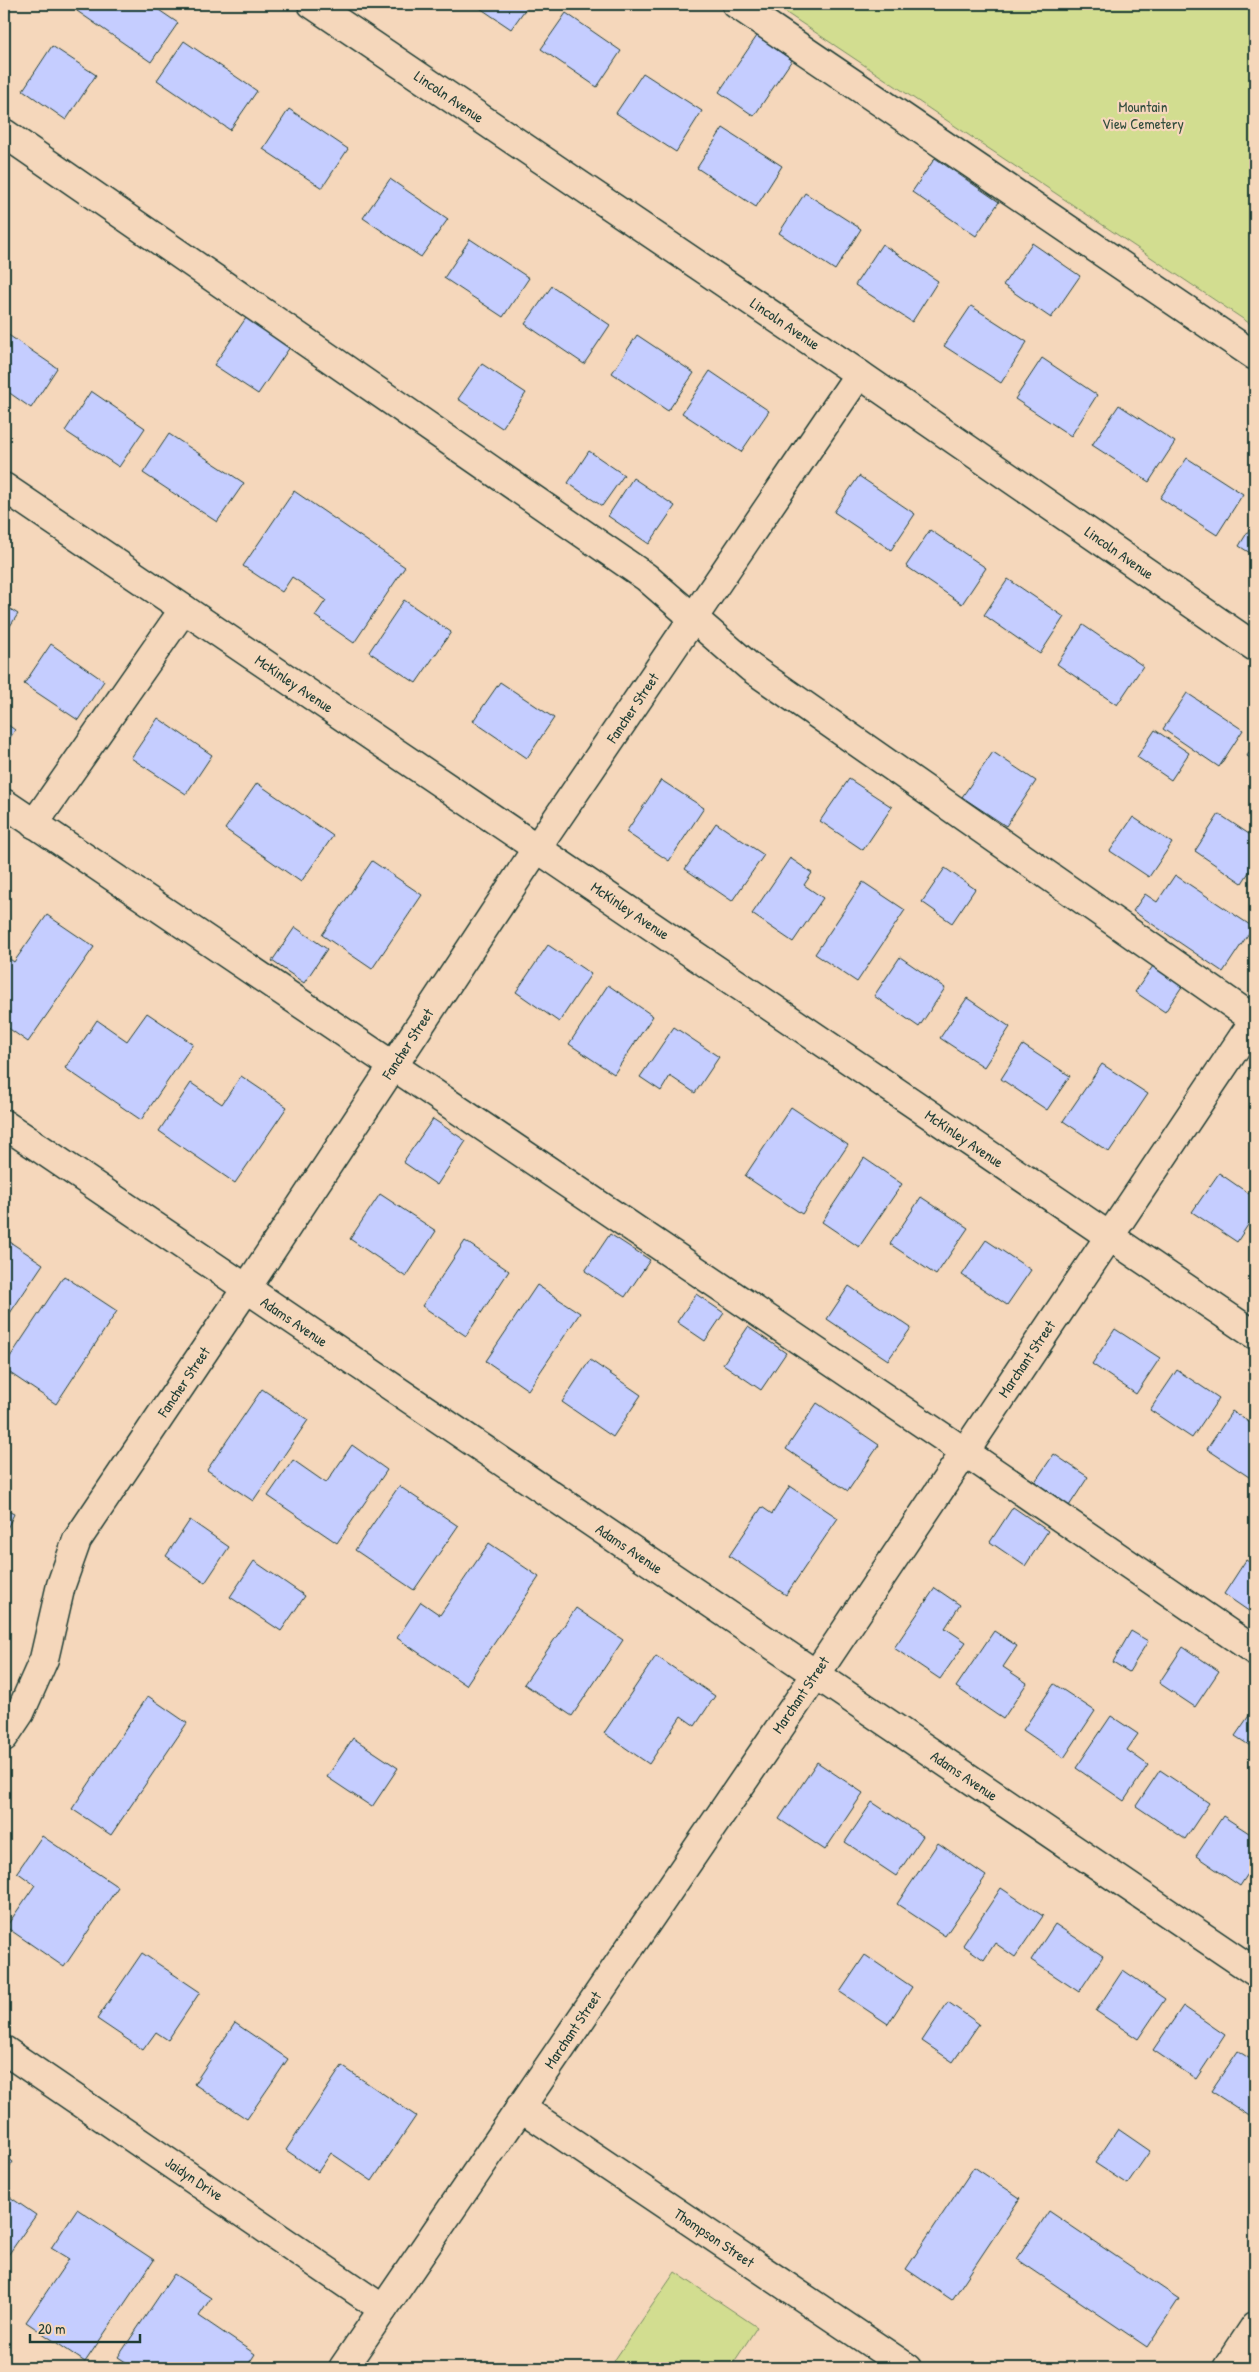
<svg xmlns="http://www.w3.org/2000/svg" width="1259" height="2372" font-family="'Patrick Hand',sans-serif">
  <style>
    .green { fill: #d2dd90; stroke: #788d62 }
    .building { fill: #c5cdff; stroke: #1f3d34 }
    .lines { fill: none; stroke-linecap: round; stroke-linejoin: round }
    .minor-casing { stroke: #1f3d34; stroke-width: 31 }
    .minor { stroke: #f5d7bb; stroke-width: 28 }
    .labels { text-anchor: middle; stroke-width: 4.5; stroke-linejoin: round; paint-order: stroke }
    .street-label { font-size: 15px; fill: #1f3d34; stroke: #f5d7bb }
    .park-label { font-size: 15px; fill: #314d3d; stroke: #f5d7bb }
  </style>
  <rect width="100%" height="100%" fill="#f5d7bb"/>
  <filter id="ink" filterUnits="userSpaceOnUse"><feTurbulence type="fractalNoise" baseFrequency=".02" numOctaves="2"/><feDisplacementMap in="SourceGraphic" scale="10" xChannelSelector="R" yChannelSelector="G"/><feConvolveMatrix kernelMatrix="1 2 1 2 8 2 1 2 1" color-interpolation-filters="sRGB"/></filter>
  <g filter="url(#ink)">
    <!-- green -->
    <g class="green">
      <path d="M773,4H1255V327Z"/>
      <path d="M675,2272L757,2327L730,2368H624L614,2361Z"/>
    </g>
    <!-- building -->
    <g class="building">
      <path d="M82,4H150L178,23L151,62L77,11Z"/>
      <path d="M474,4H529L511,29Z"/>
      <path d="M566,13L621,51L597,87L541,49Z"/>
      <path d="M757,36L792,60L754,116L719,92Z"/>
      <path d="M184,41L257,91L230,130L157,80Z"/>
      <path d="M52,46L96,75L66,120L23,90Z"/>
      <path d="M643,73L702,111L676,152L616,113Z"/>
      <path d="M289,109L348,149L322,188L263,149Z"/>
      <path d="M723,128L782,166L756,207L697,168Z"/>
      <path d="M935,158L999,202L976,236L912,192Z"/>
      <path d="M390,179L448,219L421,257L363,218Z"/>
      <path d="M805,193L861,229L835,270L779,233Z"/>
      <path d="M470,239L529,278L503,317L444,278Z"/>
      <path d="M1032,243L1080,276L1051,318L1003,285Z"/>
      <path d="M882,244L938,281L912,322L855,285Z"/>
      <path d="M552,286L610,325L584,364L525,324Z"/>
      <path d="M971,306L1027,342L1001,383L944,346Z"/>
      <path d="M246,318L290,347L258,394L214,365Z"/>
      <path d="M4,332L57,368L31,408L4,389Z"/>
      <path d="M637,335L694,373L668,411L612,373Z"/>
      <path d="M1042,358L1097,395L1071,436L1015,399Z"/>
      <path d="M482,364L526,393L502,428L458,399Z"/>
      <path d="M710,371L769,411L741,452L682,413Z"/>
      <path d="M91,391L145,428L119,467L65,431Z"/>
      <path d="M1119,405L1175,442L1149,482L1092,445Z"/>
      <path d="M169,434L244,483L217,522L143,473Z"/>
      <path d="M589,451L624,475L602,506L568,483Z"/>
      <path d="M1187,458L1243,494L1217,535L1160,498Z"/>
      <path d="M859,476L915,514L891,550L834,512Z"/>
      <path d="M633,478L675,506L649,544L608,516Z"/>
      <path d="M294,491L405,567L354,643L315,616L326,600L292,577L282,592L243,566Z"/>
      <path d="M1255,520V556L1239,546Z"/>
      <path d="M930,530L986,568L962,604L906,566Z"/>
      <path d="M1008,579L1064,617L1040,654L984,615Z"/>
      <path d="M404,600L451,632L416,683L369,652Z"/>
      <path d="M4,605L18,614L4,635Z"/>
      <path d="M1083,625L1143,666L1117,705L1057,664Z"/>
      <path d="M51,644L104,681L78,720L24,684Z"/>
      <path d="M500,682L554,718L527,758L473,721Z"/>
      <path d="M1187,693L1243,730L1219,767L1163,729Z"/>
      <path d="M158,718L212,755L186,794L131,758Z"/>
      <path d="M4,722L15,730L4,747Z"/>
      <path d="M1155,730L1189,753L1171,780L1137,757Z"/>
      <path d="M1255,743V761L1247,756Z"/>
      <path d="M993,752L1036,781L1006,826L962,797Z"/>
      <path d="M849,779L892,807L863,850L820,821Z"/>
      <path d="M661,780L704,808L669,861L626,832Z"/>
      <path d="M257,783L333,836L301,882L225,829Z"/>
      <path d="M1219,814L1255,838V863L1242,883L1195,851Z"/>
      <path d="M1133,817L1172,843L1149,877L1110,851Z"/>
      <path d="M716,823L764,855L732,901L685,869Z"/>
      <path d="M790,858L812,873L804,885L823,898L793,942L752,914Z"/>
      <path d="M372,861L422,895L372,969L322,935Z"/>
      <path d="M945,868L975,889L952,923L922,902Z"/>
      <path d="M1175,875L1253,927L1223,972L1133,911L1145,894L1157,902Z"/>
      <path d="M863,882L905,910L857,982L815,954Z"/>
      <path d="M47,915L94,947L28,1042L4,1025V955L14,962Z"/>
      <path d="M295,927L327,949L304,983L272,961Z"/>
      <path d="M548,945L591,974L559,1022L516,992Z"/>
      <path d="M900,957L945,988L919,1027L874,996Z"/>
      <path d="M1153,966L1183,985L1165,1012L1135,992Z"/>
      <path d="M608,985L653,1016L614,1074L569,1044Z"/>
      <path d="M967,998L1010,1027L984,1067L940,1038Z"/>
      <path d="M147,1013L193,1044L141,1120L65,1068L97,1020L127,1041Z"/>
      <path d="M674,1027L719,1057L695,1093L670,1076L661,1091L640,1077Z"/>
      <path d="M1023,1045L1070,1076L1047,1110L1001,1079Z"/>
      <path d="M1102,1064L1148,1094L1109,1152L1063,1121Z"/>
      <path d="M241,1076L287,1107L235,1183L159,1131L191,1083L222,1104Z"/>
      <path d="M791,1107L848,1145L802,1214L745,1176Z"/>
      <path d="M433,1119L466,1141L437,1185L403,1162Z"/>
      <path d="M864,1158L902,1184L859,1247L822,1222Z"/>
      <path d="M1219,1173L1255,1198V1214L1237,1242L1192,1212Z"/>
      <path d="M380,1194L436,1231L406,1277L350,1239Z"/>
      <path d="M921,1197L968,1228L936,1275L890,1244Z"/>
      <path d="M610,1234L650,1260L625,1297L585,1271Z"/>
      <path d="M4,1238L43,1264L4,1322Z"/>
      <path d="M986,1240L1031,1270L1007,1305L962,1275Z"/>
      <path d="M465,1241L509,1271L466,1336L422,1306Z"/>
      <path d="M64,1276L117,1311L56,1404L4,1369V1366Z"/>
      <path d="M537,1285L580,1313L528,1390L486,1361Z"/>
      <path d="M849,1286L911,1328L888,1360L827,1319Z"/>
      <path d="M696,1294L724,1313L705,1341L677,1322Z"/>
      <path d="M748,1327L786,1353L761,1390L723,1364Z"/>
      <path d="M1115,1329L1160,1358L1136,1394L1092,1364Z"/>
      <path d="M590,1360L641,1395L613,1437L562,1402Z"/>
      <path d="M1177,1370L1219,1398L1192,1438L1150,1410Z"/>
      <path d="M262,1389L308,1420L253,1501L207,1470Z"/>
      <path d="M817,1403L879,1445L848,1491L786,1449Z"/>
      <path d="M1232,1411L1255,1426V1474L1252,1479L1207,1449Z"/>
      <path d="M352,1445L387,1470L337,1543L268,1496L293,1460L326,1483Z"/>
      <path d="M1054,1454L1088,1477L1067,1509L1032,1486Z"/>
      <path d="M399,1486L458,1526L414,1590L355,1550Z"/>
      <path d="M790,1486L838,1518L786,1595L729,1556L762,1507L772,1514Z"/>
      <path d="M1013,1507L1048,1531L1025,1566L990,1542Z"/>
      <path d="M4,1509L14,1514L4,1535Z"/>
      <path d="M190,1520L229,1547L205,1583L166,1556Z"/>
      <path d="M489,1543L539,1577L466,1685L397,1638L421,1602L440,1615Z"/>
      <path d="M1246,1560L1255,1566V1610L1253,1614L1224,1594Z"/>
      <path d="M254,1561L305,1596L281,1631L230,1597Z"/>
      <path d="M935,1588L960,1605L945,1628L966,1642L940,1679L894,1648Z"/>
      <path d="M576,1608L623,1640L572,1716L524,1684Z"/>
      <path d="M994,1631L1017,1646L1003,1667L1027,1683L1003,1719L956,1687Z"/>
      <path d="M1131,1631L1148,1641L1129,1672L1113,1662Z"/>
      <path d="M1183,1647L1219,1671L1195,1707L1159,1683Z"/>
      <path d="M656,1656L715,1696L695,1726L681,1716L649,1764L604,1733Z"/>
      <path d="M1054,1684L1095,1711L1064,1758L1023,1730Z"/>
      <path d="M148,1696L187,1723L111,1835L72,1809Z"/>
      <path d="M1255,1707V1749L1235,1736Z"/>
      <path d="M1111,1716L1138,1734L1127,1750L1148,1765L1124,1801L1076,1768Z"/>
      <path d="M353,1738L398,1768L372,1807L327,1777Z"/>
      <path d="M817,1762L863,1793L825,1850L779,1819Z"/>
      <path d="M1160,1770L1209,1803L1185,1839L1136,1806Z"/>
      <path d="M872,1802L923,1836L896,1876L845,1842Z"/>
      <path d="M1223,1816L1255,1837V1863L1240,1886L1196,1856Z"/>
      <path d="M42,1836L118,1887L64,1967L6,1927L35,1885L17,1872Z"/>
      <path d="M938,1843L986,1876L945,1936L897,1904Z"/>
      <path d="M1001,1888L1043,1916L1015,1957L995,1943L984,1960L963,1945Z"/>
      <path d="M1055,1924L1103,1956L1079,1992L1031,1960Z"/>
      <path d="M142,1953L200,1992L168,2040L156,2032L143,2050L97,2019Z"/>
      <path d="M865,1955L912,1987L888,2024L840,1992Z"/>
      <path d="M1123,1970L1165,1999L1138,2039L1096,2011Z"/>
      <path d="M948,2002L979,2024L953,2062L922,2041Z"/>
      <path d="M1183,2006L1225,2035L1196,2079L1153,2050Z"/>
      <path d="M235,2023L288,2059L247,2119L194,2084Z"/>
      <path d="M1238,2051L1255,2062L1254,2119L1211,2091Z"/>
      <path d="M342,2066L416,2116L372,2181L331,2153L318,2172L286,2150Z"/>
      <path d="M1118,2129L1150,2151L1127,2184L1095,2163Z"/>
      <path d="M4,2155L13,2162L4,2175Z"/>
      <path d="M974,2167L1020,2198L952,2300L906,2269Z"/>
      <path d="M4,2193L36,2215L4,2261Z"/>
      <path d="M77,2209L154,2260L85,2362L26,2322L69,2259L51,2248Z"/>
      <path d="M1049,2211L1179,2299L1147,2347L1017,2259Z"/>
      <path d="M174,2274L211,2298L199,2316L255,2354L246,2368H179L169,2362L165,2368H135L118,2357Z"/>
    </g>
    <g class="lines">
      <defs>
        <g id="minor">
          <path d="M312,4L859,374L1255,647"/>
          <path d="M736,4L1255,356"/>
          <path d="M4,133L646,577L751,668L1255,1020"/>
          <path d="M4,487L1255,1335"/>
          <path d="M4,803L965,1452L1255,1651"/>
          <path d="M34,824L184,609"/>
          <path d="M4,1124L1255,1972"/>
          <path d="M4,1737L20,1713L44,1659L61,1585L77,1540L246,1289L537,848L859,374"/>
          <path d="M4,2050L383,2309"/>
          <path d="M520,2107L908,2368"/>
          <path d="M343,2368L815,1676L1255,1019"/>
          <path d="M1227,2368L1255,2326"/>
        </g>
      </defs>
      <!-- minor casing -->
      <use href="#minor" class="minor-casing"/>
      <!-- minor -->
      <use href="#minor" class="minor"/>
    </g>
  </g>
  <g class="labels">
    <!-- street labels -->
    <g class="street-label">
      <text transform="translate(449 97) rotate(34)" y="5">Lincoln Avenue</text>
      <text transform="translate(785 324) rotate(34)" y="5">Lincoln Avenue</text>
      <text transform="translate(1119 553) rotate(35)" y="5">Lincoln Avenue</text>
      <text transform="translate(294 684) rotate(34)" y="5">McKinley Avenue</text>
      <text transform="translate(633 708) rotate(-56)" y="5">Fancher Street</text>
      <text transform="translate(630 911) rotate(34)" y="5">McKinley Avenue</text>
      <text transform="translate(408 1044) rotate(-57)" y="5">Fancher Street</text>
      <text transform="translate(964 1139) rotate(34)" y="5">McKinley Avenue</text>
      <text transform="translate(294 1322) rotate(34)" y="5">Adams Avenue</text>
      <text transform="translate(1027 1359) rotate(-56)" y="5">Marchant Street</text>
      <text transform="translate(184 1382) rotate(-56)" y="5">Fancher Street</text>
      <text transform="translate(629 1549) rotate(34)" y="5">Adams Avenue</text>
      <text transform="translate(801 1695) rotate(-56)" y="5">Marchant Street</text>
      <text transform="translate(964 1776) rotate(34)" y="5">Adams Avenue</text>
      <text transform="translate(573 2030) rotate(-56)" y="5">Marchant Street</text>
      <text transform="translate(194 2179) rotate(34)" y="5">Jaidyn Drive</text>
      <text transform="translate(714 2238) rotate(34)" y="5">Thompson Street</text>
    </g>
    <!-- park labels -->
    <g class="park-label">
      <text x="1143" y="112">Mountain<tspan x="1143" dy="17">View Cemetery</tspan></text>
    </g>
  </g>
  <!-- margin -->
  <rect width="1259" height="2372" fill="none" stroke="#f5d7bb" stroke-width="20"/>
  <rect x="10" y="10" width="1239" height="2352" fill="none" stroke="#1f3d34" stroke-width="2" filter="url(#ink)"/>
  <!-- scale -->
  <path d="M30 2334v8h110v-8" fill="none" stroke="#1f3d34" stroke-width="2.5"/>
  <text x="38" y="2334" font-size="15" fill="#1f3d34" stroke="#f5d7bb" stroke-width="4" paint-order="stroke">20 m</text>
</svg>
